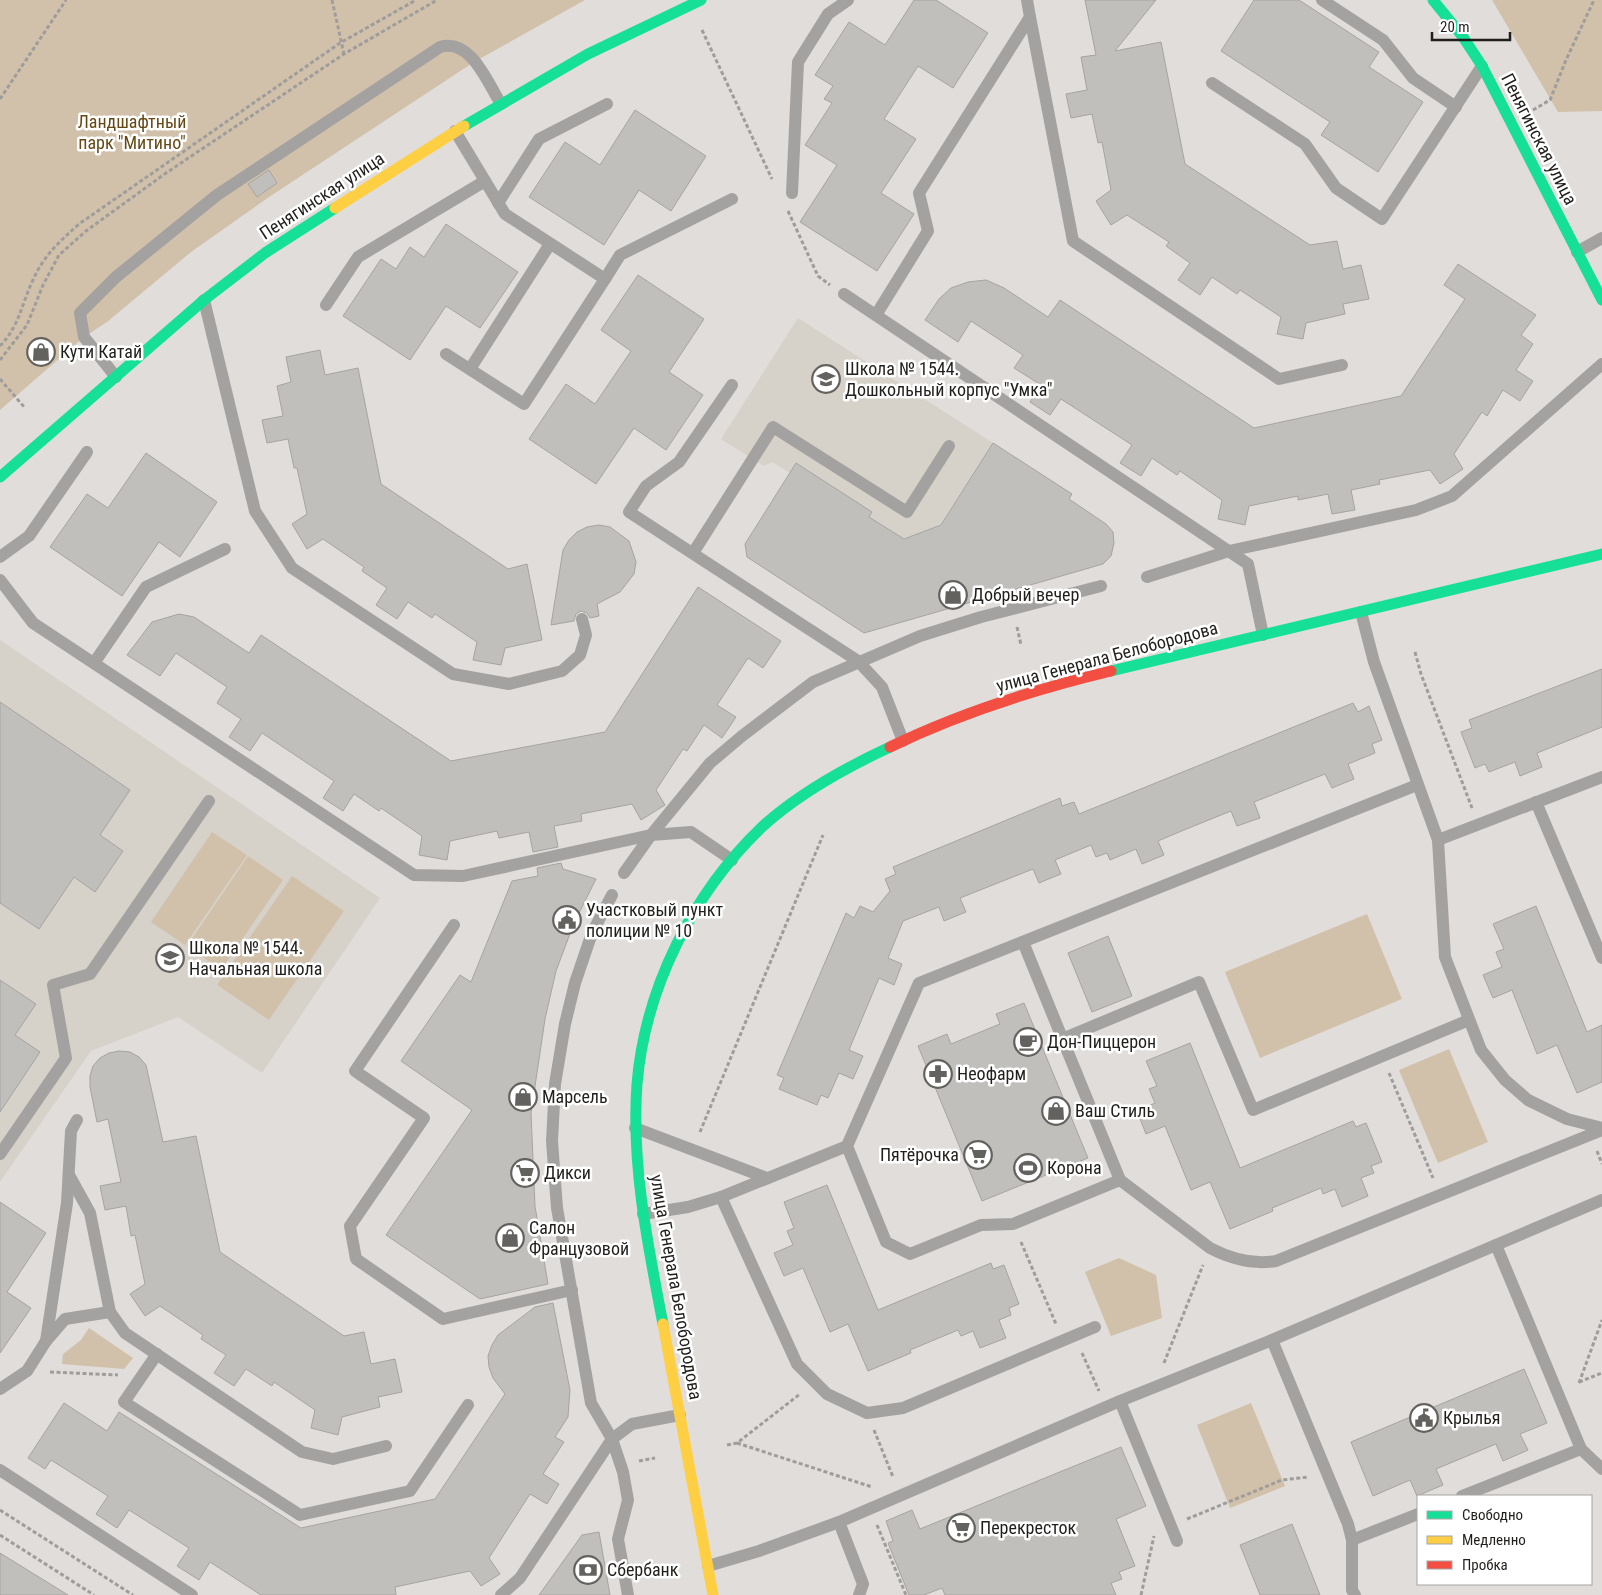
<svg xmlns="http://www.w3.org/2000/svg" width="1602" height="1595" font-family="'Roboto Condensed',sans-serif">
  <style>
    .built { fill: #d7d2c9 }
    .green { fill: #d1c1aa }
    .building { fill: #c1bfbc; stroke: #a6a4a2 }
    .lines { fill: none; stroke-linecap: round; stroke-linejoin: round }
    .path { stroke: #9f9d9b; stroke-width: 3; stroke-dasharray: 4 2.5; stroke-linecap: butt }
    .lane { stroke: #a4a2a1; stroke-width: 12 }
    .fast { stroke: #16e098; stroke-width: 11 }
    .slow { stroke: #ffcf43; stroke-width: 11 }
    .jam { stroke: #f24e42; stroke-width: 11 }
    .labels { text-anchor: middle; stroke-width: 5; stroke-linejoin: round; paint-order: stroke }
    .park-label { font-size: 18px; fill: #664815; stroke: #fff }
    .street-label { font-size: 18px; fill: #211f1c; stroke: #fff }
    .poi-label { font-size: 18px; fill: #211f1c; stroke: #fff; text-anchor: start }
  </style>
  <rect width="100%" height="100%" fill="#e0ddda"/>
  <!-- built -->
  <g class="built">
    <path d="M798,318L993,443L945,518L950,522L904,539L869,517L872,512L797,464L790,473L772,462L764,466L721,439Z"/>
    <path d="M0,640L380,898L262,1073L178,1017L91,1051L0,1182Z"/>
  </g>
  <!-- green -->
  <g class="green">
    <path d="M0,0H585L474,62L269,197L191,252L107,322L84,337L0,410Z"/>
    <path d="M1492,0H1602V111L1558,112Z"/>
    <path d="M212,832L247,855L185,945L151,922Z"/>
    <path d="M248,856L283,880L221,970L187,946Z"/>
    <path d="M292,876L344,911L269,1020L217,985Z"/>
    <path d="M1367,914L1402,999L1260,1058L1225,972Z"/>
    <path d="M1449,1049L1488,1142L1438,1163L1399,1070Z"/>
    <path d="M1119,1258L1156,1275L1162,1318L1111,1336L1085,1272Z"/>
    <path d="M89,1328L133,1358L124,1369L62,1364L63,1354L81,1340Z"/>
    <path d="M1251,1403L1285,1486L1230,1508L1197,1425Z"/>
  </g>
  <!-- building -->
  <g class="building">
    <path d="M914,0H936L988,33L953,88L918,66L884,119L916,139L881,193L914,214L877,271L800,222L837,165L805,145L832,103L824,99L833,86L815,75L849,22L885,45Z"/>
    <path d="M1085,0H1156L1115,51L1161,42L1185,164L1310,245L1337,241L1343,269L1361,265L1369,299L1343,304L1345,314L1306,323L1303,339L1277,334L1281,317L1240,290L1237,294L1212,277L1200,295L1178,280L1190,263L1166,246L1169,242L1127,215L1111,225L1096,201L1111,190L1102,142L1098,143L1092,114L1071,118L1066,94L1087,90L1081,57L1096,55Z"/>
    <path d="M1254,0H1299L1379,52L1369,67L1423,102L1378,172L1321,135L1330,122L1221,51Z"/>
    <path d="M635,110L706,156L671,211L639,190L604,245L529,197L565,142L600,165Z"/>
    <path d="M269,170L277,183L257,197L248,184Z"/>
    <path d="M446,224L518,272L480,328L446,306L410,360L343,316L381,259L396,269L410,247L424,257Z"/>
    <path d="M1458,264L1536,315L1521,335L1533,344L1516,370L1533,381L1520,401L1503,390L1487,416L1482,412L1454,454L1463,469L1440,484L1430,470L1379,480L1380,484L1351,490L1355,510L1332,514L1328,494L1298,500V496L1249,506L1245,525L1218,519L1222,500L1180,471L1177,475L1152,458L1141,476L1120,463L1132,445L1061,399L1050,415L1030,402L1041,385L1014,368L1023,355L971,321L958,342L925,320L939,299L951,288L968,282L986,280L1004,288L1048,317L1060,300L1254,428L1401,396L1465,299L1444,285Z"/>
    <path d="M638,275L704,319L669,372L703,395L666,450L634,428L596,484L529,439L566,384L595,404L631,351L601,330Z"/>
    <path d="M320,350L325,375L358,368L381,484L508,569L527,564L542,640L505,648L501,665L473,660L477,642L435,614L432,618L408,602L397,619L376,605L387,588L362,571L364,567L323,539L307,549L292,524L307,514L297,468H294L288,439L267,443L262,420L283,416L277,386L291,382L286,357Z"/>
    <path d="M993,443L1072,494L1069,499L1106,524L1113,532L1114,543L1111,556L1103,564L864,633L747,557L745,544L796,463L872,512L869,517L904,539L941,525Z"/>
    <path d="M146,453L217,502L180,557L159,542L122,596L50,547L87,494L108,508Z"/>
    <path d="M599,525L610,527L629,541L636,562L634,574L620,592L597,604L599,616L590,618L587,613L581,611L576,614L574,621L551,625L563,550L569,540L577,532L587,527Z"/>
    <path d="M698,587L781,641L763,668L748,658L717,705L736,717L722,738L704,725L687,751L683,749L656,790L665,805L641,820L632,804L581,814L582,821L554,826L558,847L533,852L529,832L499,838L497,831L450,841L447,860L419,855L422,836L381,808L379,811L354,794L343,811L323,798L334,781L262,733L250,751L229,737L241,719L217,703L227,687L176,653L160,676L127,655L152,622L179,614L194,617L249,653L261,635L451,761L605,732Z"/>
    <path d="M1602,669V727L1537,753L1542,767L1520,776L1515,762L1489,772L1485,764L1475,768L1461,732L1472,728L1469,720Z"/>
    <path d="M0,702L130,790L100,835L123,851L95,892L74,877L39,929L0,903Z"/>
    <path d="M1353,703L1358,712L1369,706L1382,740L1372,744L1375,753L1348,764L1354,779L1332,788L1325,774L1254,802L1260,818L1237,826L1231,811L1184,830L1158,841L1164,855L1142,864L1136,849L1110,860L1107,853L1096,857L1091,845L1055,860L1061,874L1051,878L1039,883L1033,869L960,898L966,912L956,916L944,921L939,907L903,921L888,958L902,964L894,985L879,978L849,1050L863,1056L853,1079L839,1073L828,1098L821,1095L817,1105L779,1089L784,1078L777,1075L846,913L854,918L860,906L873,912L890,891L885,879L896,874L893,867L1060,798L1062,806L1074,802L1079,814Z"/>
    <path d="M561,863L563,869L596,879L574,923L556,971L545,1019L531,1113L535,1206L548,1284L480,1299L386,1235L472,1110L401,1061L460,975L471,982L512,881L538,876L537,868Z"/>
    <path d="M1536,906L1587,1032L1602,1025V1082L1577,1093L1557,1045L1537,1054L1512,990L1493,998L1483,975L1502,967L1496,952L1504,949L1493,924Z"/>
    <path d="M1108,936L1132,996L1092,1012L1068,953Z"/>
    <path d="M0,980L36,1004L15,1035L40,1052L0,1112Z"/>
    <path d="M1024,1003L1088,1158L982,1201L918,1046L947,1034L951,1044L1000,1024L996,1014Z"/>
    <path d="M1190,1043L1240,1168L1353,1121L1356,1127L1366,1123L1382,1162L1371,1166L1374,1173L1361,1178L1368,1196L1342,1207L1335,1189L1323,1194L1321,1188L1272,1208L1273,1211L1230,1229L1210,1182L1191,1190L1165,1126L1146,1134L1137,1111L1155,1103L1149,1089L1157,1086L1146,1061Z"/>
    <path d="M119,1051L130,1052L139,1057L146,1065L163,1142L196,1136L220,1252L344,1336L364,1332L371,1364L395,1359L402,1392L378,1397L380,1407L342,1417L338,1435L311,1428L315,1410L274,1382L272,1386L246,1369L234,1386L214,1373L226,1355L201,1339L203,1335L160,1306L145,1316L130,1294L145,1284L135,1235L131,1236L126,1206L105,1210L100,1186L121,1182L108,1119L97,1122L90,1087V1076L93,1066L100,1058L109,1053Z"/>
    <path d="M827,1185L878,1310L991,1263L993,1269L1004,1265L1019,1304L1009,1308L1011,1315L999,1320L1006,1338L980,1348L973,1331L961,1336L958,1330L910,1350L911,1353L868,1371L848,1324L830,1332L803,1268L784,1276L774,1253L793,1245L787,1231L794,1228L784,1202Z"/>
    <path d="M0,1202L46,1233L7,1292L31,1308L0,1353Z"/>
    <path d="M553,1303L570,1390L568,1417L555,1437L564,1442L543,1474L559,1484L547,1504L530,1494L489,1558L500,1574L481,1586L470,1571L395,1587L396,1595H261L210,1562L199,1580L177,1566L189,1548L129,1510L117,1528L96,1514L108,1496L51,1460L45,1469L28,1458L64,1403L107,1431L119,1412L301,1528L435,1499L505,1394L493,1378L489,1367L488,1356L492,1345L498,1335L535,1307Z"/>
    <path d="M1524,1369L1547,1423L1520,1434L1528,1450L1503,1461L1496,1444L1436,1469L1443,1485L1431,1490L1417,1496L1410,1480L1373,1496L1351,1442Z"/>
    <path d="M1121,1447L1146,1506L1116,1519L1135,1566L1119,1572L1122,1579L1111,1583L1116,1595H945L942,1588L924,1595H909L888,1543L893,1541L886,1521L912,1510L920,1529Z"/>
    <path d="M1292,1524L1320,1595H1260L1240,1545Z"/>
    <path d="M599,1532L610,1595H539L582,1535Z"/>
    <path d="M0,1553L68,1595H0Z"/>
  </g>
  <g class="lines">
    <!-- path -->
    <g class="path">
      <path d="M332,0L344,54"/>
      <path d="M702,30L772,179"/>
      <path d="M0,99L66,0"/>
      <path d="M1533,110L1550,100L1566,60L1594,0"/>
      <path d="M788,211L818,276L830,285"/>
      <path d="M0,346C20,325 21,305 33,280C44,255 59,242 79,224L340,43L416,0"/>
      <path d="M0,360L27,325L43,285L59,255L86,231L166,173L344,54L437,0"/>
      <path d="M0,379L25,408"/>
      <path d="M1017,627L1021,645"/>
      <path d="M1415,652L1421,674L1472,808"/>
      <path d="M1389,1073L1433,1178"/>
      <path d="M700,1132L823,835"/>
      <path d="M1597,1151L1602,1164"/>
      <path d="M1021,1242L1056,1324"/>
      <path d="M1082,1353L1099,1391"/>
      <path d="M1164,1363L1203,1265"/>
      <path d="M50,1372L118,1375"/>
      <path d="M1579,1382L1602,1373"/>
      <path d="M1579,1383L1602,1320"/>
      <path d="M874,1430L893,1477"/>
      <path d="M737,1443L872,1487"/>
      <path d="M727,1445L737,1443L800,1394"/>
      <path d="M639,1461L655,1458"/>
      <path d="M0,1510L133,1595"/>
      <path d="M1187,1519L1282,1480L1308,1477"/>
      <path d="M877,1525L906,1595"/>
      <path d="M0,1535L94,1595"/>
      <path d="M1141,1595L1154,1536"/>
    </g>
    <!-- lane -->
    <g class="lane">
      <path d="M1322,0L1383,40L1413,78L1456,107"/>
      <path d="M1030,17L1073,241L1279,379L1342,365"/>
      <path d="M1212,83L1305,144L1336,188L1382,219L1482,66"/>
      <path d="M792,193L798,62L828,14L848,0"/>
      <path d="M498,203L539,139L607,104"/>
      <path d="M1577,252L1602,238"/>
      <path d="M605,279L620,255L732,199"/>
      <path d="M844,294L1248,564L1263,635"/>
      <path d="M204,300L255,511L292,568L453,674L509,684L562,671L580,655L586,635L582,619"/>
      <path d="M326,305L358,257L485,181"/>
      <path d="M876,315L928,231L919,193L1030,17L1027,0"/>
      <path d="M446,354L524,404L605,279L505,214L455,131"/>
      <path d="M470,369L550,244"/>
      <path d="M116,377L84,337L80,313L116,277L217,195L440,47C471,38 487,82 501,104"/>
      <path d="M732,385L679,462L646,486L629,512L858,661L882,687L903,741"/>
      <path d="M693,553L773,427L907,512L949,446"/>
      <path d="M0,557L29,536L87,452"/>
      <path d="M1147,577L1229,551L1416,510L1452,496L1602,364"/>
      <path d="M0,580L33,623L414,875L463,876L651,835L691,832L732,860"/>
      <path d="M1361,612L1374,662L1438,840L1445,957L1481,1050L1505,1080L1528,1100L1567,1119L1602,1128"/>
      <path d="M94,663L146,587L225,549"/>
      <path d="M1417,785L919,983L847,1146L886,1242L910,1254L981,1225L1013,1224L1120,1180L1210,1248C1231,1259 1252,1265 1276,1261L1602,1130"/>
      <path d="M1536,802L1602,958"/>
      <path d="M1438,840L1602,777"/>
      <path d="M624,873L651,835L710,763L742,736L813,682L920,636L981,617L1101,586"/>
      <path d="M612,895L592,933L575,983L565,1024L555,1084L552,1141L557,1208L591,1403L612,1439L623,1472L628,1500L618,1539L628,1595"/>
      <path d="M454,925L355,1071L424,1118L350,1226L356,1259L443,1319L572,1290"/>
      <path d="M1023,942L1120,1180"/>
      <path d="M1062,1039L1199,982L1253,1110L1469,1020"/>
      <path d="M635,1128L767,1178"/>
      <path d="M0,1154L66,1058L53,985L90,974L209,801"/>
      <path d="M721,1197L797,1364L827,1394L867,1413L903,1408L1095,1327"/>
      <path d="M643,1214L688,1207L721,1197L847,1146"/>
      <path d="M1496,1245L1581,1449L1602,1469"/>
      <path d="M110,1312L125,1333L302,1452L333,1459L386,1446"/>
      <path d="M1272,1340L1348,1524L1352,1540V1590L1355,1595"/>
      <path d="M46,1341L65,1319L110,1312L90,1213L69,1175"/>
      <path d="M157,1354L124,1402L300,1515L410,1491L468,1405"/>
      <path d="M0,1389L27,1371L46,1341L67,1203L71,1131L77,1120"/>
      <path d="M1120,1401L1177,1541"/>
      <path d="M0,1470L192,1595"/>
      <path d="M1462,1496L1581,1449"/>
      <path d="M839,1522L863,1584L859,1595"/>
      <path d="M1352,1540L1418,1514"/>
      <path d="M708,1566L759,1551L839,1522L1120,1401L1272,1340L1602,1200"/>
      <path d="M501,1595L520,1578L612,1439L632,1424L680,1415"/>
    </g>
    <!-- fast -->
    <g class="fast">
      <path d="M1433,0L1463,37L1482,66L1602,300"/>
      <path d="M464,126L588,54L701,0"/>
      <path d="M0,477L204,300L265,253L335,208"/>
      <path d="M1111,671L1602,554"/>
      <path d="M663,1324C648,1246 631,1164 637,1084C645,988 693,893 762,827C799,793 845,768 890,747"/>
    </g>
    <!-- slow -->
    <g class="slow">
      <path d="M335,208L464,126"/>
      <path d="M663,1324L713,1595"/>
    </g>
    <!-- jam -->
    <path class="jam" d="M890,747C960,713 1036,689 1111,671"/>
  </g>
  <!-- icons -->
  <defs>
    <symbol id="shop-ring" viewBox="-11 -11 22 22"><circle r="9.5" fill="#fff" stroke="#64625e" stroke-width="1.5"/><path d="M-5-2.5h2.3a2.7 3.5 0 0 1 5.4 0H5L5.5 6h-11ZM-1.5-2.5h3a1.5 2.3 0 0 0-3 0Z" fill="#64625e"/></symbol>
    <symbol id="school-ring" viewBox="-11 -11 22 22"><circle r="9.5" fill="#fff" stroke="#64625e" stroke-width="1.5"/><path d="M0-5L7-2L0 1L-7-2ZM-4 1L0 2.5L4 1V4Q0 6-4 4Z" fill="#64625e"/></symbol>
    <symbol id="civic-ring" viewBox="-11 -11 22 22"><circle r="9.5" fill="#fff" stroke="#64625e" stroke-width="1.5"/><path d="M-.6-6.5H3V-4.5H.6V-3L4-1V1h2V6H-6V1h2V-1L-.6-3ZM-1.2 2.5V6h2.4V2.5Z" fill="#64625e"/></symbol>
    <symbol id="cafe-ring" viewBox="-11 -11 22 22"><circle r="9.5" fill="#fff" stroke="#64625e" stroke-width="1.5"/><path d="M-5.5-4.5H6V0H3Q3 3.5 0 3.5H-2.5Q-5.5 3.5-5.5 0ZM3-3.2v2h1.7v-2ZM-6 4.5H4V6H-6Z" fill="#64625e"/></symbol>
    <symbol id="pharmacy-ring" viewBox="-11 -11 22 22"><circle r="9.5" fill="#fff" stroke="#64625e" stroke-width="1.5"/><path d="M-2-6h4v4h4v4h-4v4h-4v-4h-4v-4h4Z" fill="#64625e"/></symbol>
    <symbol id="supermarket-ring" viewBox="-11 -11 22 22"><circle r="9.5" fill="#fff" stroke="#64625e" stroke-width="1.5"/><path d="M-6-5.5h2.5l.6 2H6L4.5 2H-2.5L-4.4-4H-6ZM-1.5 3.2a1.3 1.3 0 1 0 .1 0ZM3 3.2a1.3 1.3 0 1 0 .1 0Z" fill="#64625e"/></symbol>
    <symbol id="stadium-ring" viewBox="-11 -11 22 22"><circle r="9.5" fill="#fff" stroke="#64625e" stroke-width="1.5"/><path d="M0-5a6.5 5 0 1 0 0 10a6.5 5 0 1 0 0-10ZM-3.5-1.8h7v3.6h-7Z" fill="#64625e"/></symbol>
    <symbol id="bank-ring" viewBox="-11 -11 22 22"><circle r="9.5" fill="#fff" stroke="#64625e" stroke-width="1.5"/><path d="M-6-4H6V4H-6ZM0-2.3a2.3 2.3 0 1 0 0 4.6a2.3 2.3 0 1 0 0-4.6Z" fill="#64625e"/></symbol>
  </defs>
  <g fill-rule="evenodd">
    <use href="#shop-ring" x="25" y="336" width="32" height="32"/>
    <use href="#school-ring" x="810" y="363" width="32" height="32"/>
    <use href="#shop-ring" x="937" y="579" width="32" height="32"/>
    <use href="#civic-ring" x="551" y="904" width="32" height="32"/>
    <use href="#school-ring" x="154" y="942" width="32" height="32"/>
    <use href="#cafe-ring" x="1012" y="1026" width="32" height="32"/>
    <use href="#pharmacy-ring" x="922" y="1058" width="32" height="32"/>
    <use href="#shop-ring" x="507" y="1081" width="32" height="32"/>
    <use href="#shop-ring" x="1040" y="1095" width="32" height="32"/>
    <use href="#supermarket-ring" x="962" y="1139" width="32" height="32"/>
    <use href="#stadium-ring" x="1012" y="1152" width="32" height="32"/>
    <use href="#supermarket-ring" x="509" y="1157" width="32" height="32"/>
    <use href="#shop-ring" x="494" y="1222" width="32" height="32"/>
    <use href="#civic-ring" x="1408" y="1402" width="32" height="32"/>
    <use href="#supermarket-ring" x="945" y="1512" width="32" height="32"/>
    <use href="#bank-ring" x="572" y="1554" width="32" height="32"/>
  </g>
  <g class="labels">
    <!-- park labels -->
    <g class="park-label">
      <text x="132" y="128">Ландшафтный<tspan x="132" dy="21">парк "Митино"</tspan></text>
    </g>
    <!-- street labels -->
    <g class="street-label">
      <text transform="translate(1539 139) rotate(63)" y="6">Пенягинская улица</text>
      <text transform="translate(322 196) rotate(-33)" y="6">Пенягинская улица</text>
      <text transform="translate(1107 657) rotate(-15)" y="6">улица Генерала Белобородова</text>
      <text transform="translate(676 1287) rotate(80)" y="6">улица Генерала Белобородова</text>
    </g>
    <!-- poi labels -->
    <g class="poi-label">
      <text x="60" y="358">Кути Катай</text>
      <text x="845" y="375">Школа № 1544.<tspan x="845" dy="21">Дошкольный корпус "Умка"</tspan></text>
      <text x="972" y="601">Добрый вечер</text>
      <text x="586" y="916">Участковый пункт<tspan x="586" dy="21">полиции № 10</tspan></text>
      <text x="189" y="954">Школа № 1544.<tspan x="189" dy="21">Начальная школа</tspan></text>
      <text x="1047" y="1048">Дон-Пиццерон</text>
      <text x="957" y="1080">Неофарм</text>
      <text x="542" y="1103">Марсель</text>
      <text x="1075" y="1117">Ваш Стиль</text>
      <text x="959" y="1161" text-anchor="end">Пятёрочка</text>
      <text x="1047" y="1174">Корона</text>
      <text x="544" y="1179">Дикси</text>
      <text x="529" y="1234">Салон<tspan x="529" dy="21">Французовой</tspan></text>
      <text x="1443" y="1424">Крылья</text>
      <text x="980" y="1534">Перекресток</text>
      <text x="607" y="1576">Сбербанк</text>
    </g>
  </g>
  <!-- legend -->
  <rect x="1417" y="1495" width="175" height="90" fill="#ffffff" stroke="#a6a5a4"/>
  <rect x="1427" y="1511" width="25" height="8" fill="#16e098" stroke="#a6a5a4"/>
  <text x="1462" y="1520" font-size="15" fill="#211f1c">Свободно</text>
  <rect x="1427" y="1536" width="25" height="8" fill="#ffcf43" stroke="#a6a5a4"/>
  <text x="1462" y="1545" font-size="15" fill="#211f1c">Медленно</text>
  <rect x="1427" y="1561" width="25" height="8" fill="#f24e42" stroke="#a6a5a4"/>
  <text x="1462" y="1570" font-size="15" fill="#211f1c">Пробка</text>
  <!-- scale -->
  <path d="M1432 32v8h78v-8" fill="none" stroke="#211f1c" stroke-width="2.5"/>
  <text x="1440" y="32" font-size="15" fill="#211f1c" stroke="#ffffff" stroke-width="4" paint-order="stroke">20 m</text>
</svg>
